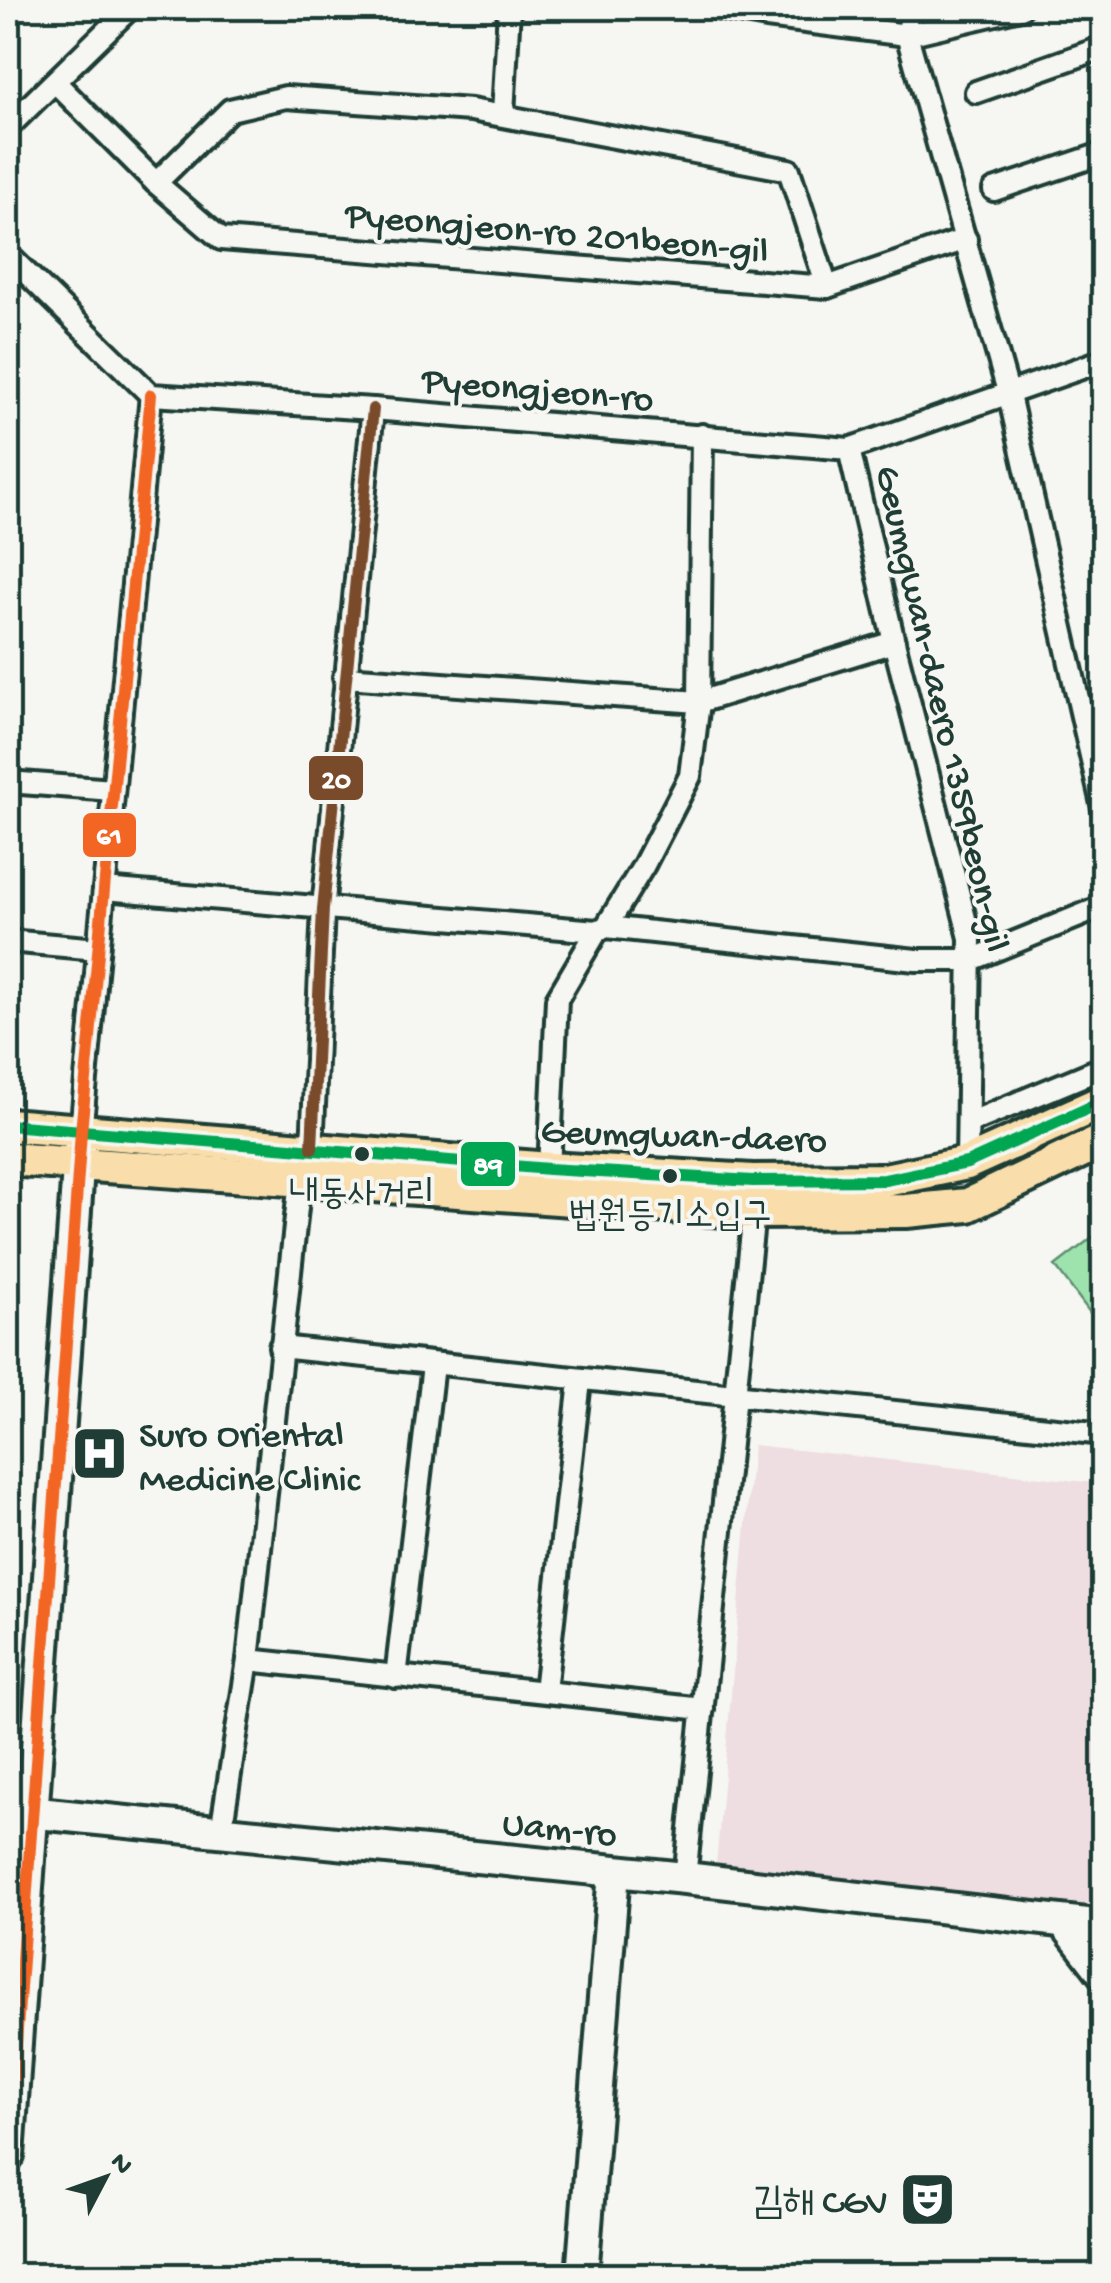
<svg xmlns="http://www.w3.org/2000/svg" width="1111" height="2283" font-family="'Gochi Hand','Poor Story',sans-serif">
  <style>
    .built { fill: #eedde1 }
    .green { fill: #9ee2ae; stroke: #5e9071; stroke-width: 2.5 }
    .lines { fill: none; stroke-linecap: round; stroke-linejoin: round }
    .street-casing { stroke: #1f3d34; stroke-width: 28 }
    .secondary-casing { stroke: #1f3d34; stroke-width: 38 }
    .primary-casing { stroke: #1f3d34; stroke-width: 40 }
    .street { stroke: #f6f6f2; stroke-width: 20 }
    .secondary { stroke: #f6f6f2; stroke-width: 30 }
    .primary { stroke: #f9deab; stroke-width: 32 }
    .bus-1-casing { stroke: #f6f6f2; stroke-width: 20 }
    .bus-2-casing { stroke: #f6f6f2; stroke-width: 20 }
    .bus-3-casing { stroke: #f6f6f2; stroke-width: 20 }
    .bus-1 { stroke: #00a651; stroke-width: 12 }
    .bus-2 { stroke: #f26522; stroke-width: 12 }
    .bus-3 { stroke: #7a4b2a; stroke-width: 12 }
    .bus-dot { fill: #1f3d34; stroke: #f6f6f2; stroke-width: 4 }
    .labels { text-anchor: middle; stroke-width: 8; stroke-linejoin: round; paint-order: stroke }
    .bus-label { font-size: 36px; fill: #1f3d34; stroke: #f6f6f2 }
    .street-label { font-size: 38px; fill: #1f3d34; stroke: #f6f6f2 }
    .poi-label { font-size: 38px; fill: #1f3d34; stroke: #f6f6f2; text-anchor: start }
    .line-badge { stroke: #f6f6f2; stroke-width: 4 }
    .badge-label { font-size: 28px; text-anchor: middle; font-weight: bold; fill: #fff }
  </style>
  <rect width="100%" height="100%" fill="#f6f6f2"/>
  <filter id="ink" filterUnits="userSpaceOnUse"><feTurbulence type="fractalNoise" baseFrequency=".01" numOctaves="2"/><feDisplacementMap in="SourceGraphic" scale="20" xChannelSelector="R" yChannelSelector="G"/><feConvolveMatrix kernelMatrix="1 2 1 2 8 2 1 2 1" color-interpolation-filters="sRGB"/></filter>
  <g filter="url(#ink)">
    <!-- built -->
    <path class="built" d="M753,1445L1103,1484V1906L715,1877Z"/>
    <!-- green -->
    <path class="green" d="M1103,1229H1104L1103,1330L1055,1266Z"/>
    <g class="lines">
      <defs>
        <g id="street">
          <path d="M716,8L767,17L907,35L1021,8"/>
          <path d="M913,8L907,35L1009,395L1104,813"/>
          <path d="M55,82L156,183L221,239L827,287L966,239"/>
          <path d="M976,92L1104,47"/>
          <path d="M503,114L509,8"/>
          <path d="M8,127L130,8"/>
          <path d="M156,183L230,110L286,97L471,110L789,170L827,287"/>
          <path d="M994,190L1104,153"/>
          <path d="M8,255L151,395L373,409L849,449L1104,360"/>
          <path d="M849,449L894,642L970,938L967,1163"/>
          <path d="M344,677L699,702L894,642"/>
          <path d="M8,782L113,790"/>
          <path d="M104,889L597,931"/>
          <path d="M606,927L916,960H971L1104,906"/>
          <path d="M8,941L98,949"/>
          <path d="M969,1123L1104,1067"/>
          <path d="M81,1132L151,395"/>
          <path d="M312,1148L323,909L373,409"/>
          <path d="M549,1169L557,999L597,931L606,927L644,865L690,776L699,702L702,435"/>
          <path d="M280,1347L1104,1434"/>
          <path d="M248,1660L703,1709"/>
          <path d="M396,1677L433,1365"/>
          <path d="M545,1691L580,1381"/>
          <path d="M221,1831L248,1660L300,1180"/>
          <path d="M685,1878L754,1212"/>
        </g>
        <g id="secondary">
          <path d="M8,1810L685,1878L1104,1926"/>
          <path d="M1064,1922L1104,1974"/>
          <path d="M8,2156L80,1140"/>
          <path d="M582,2276L614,1872"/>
        </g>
        <g id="primary">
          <path d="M8,1125L549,1169L753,1181L885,1180L967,1163L1104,1101"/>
          <path d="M8,1159L754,1212L906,1211L968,1205L1104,1140"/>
        </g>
      </defs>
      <!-- street casing -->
      <use href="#street" class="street-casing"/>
      <!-- secondary casing -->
      <use href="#secondary" class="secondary-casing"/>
      <!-- primary casing -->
      <use href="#primary" class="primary-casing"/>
      <!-- street -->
      <use href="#street" class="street"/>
      <!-- secondary -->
      <use href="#secondary" class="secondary"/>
      <!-- primary -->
      <use href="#primary" class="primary"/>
      <defs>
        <path id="bus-1" d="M8,1125L549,1169L753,1181L885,1180L967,1163L1104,1101"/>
        <path id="bus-2" d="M8,2156L81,1132L151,395"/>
        <path id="bus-3" d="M312,1148L323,909L373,409"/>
      </defs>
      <!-- bus-1 casing -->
      <use href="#bus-1" class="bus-1-casing"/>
      <!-- bus-2 casing -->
      <use href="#bus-2" class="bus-2-casing"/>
      <!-- bus-3 casing -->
      <use href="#bus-3" class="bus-3-casing"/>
      <!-- bus-1 -->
      <use href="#bus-1" class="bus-1"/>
      <!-- bus-2 -->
      <use href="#bus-2" class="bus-2"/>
      <!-- bus-3 -->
      <use href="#bus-3" class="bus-3"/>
    </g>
  </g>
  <!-- icons -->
  <defs>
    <symbol id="hospital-square" viewBox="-11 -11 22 22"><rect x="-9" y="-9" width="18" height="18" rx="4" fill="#1f3d34" stroke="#f6f6f2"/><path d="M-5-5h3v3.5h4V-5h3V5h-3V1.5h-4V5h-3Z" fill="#fff"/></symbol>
    <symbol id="theatre-square" viewBox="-11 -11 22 22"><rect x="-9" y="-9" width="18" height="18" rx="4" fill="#1f3d34" stroke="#f6f6f2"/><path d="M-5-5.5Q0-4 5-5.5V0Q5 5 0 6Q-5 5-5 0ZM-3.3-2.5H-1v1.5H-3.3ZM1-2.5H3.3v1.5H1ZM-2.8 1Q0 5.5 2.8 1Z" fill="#fff"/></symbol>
  </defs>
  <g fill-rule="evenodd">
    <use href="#hospital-square" x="68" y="1422" width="63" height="63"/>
    <use href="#theatre-square" x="896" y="2168" width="63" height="63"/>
  </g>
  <!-- markers -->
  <g class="bus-dot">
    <circle cx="362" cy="1154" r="9"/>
    <circle cx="670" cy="1176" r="9"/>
  </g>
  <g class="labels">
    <!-- bus labels -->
    <g class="bus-label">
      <text x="362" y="1203">내동사거리</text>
      <text x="670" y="1225">법원등기소입구</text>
    </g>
    <!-- street labels -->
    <g class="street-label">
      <text transform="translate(557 230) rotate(5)" y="13">Pyeongjeon-ro 201beon-gil</text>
      <text transform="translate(538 387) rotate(5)" y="13">Pyeongjeon-ro</text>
      <text transform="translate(945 708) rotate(77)" y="13">Geumgwan-daero 1359beon-gil</text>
      <text transform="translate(684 1133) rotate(2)" y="13">Geumgwan-daero</text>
      <text transform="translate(560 1826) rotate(6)" y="13">Uam-ro</text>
    </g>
    <!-- poi labels -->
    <g class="poi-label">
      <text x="139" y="1445">Suro Oriental<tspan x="139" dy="44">Medicine Clinic</tspan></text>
      <text x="888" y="2212" text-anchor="end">김해 CGV</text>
    </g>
  </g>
  <g class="line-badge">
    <rect x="307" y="754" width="58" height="48" rx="10" fill="#7a4b2a"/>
    <rect x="81" y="811" width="57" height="48" rx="10" fill="#f26522"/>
    <rect x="459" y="1140" width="58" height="48" rx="10" fill="#00a651"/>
  </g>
  <g class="badge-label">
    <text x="336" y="788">20</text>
    <text x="109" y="844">61</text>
    <text x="488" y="1174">89</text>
  </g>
  <!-- margin -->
  <rect width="1111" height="2283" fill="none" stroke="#f6f6f2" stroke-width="40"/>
  <rect x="20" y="20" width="1071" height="2243" fill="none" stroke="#1f3d34" stroke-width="4" filter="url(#ink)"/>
  <!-- north arrow -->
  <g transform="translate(105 2178) rotate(49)" stroke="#f6f6f2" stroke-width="8" paint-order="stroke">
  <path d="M0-8L18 38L0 25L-18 38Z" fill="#1f3d34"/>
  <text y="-15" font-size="28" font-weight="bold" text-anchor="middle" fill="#1f3d34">N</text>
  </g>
</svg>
